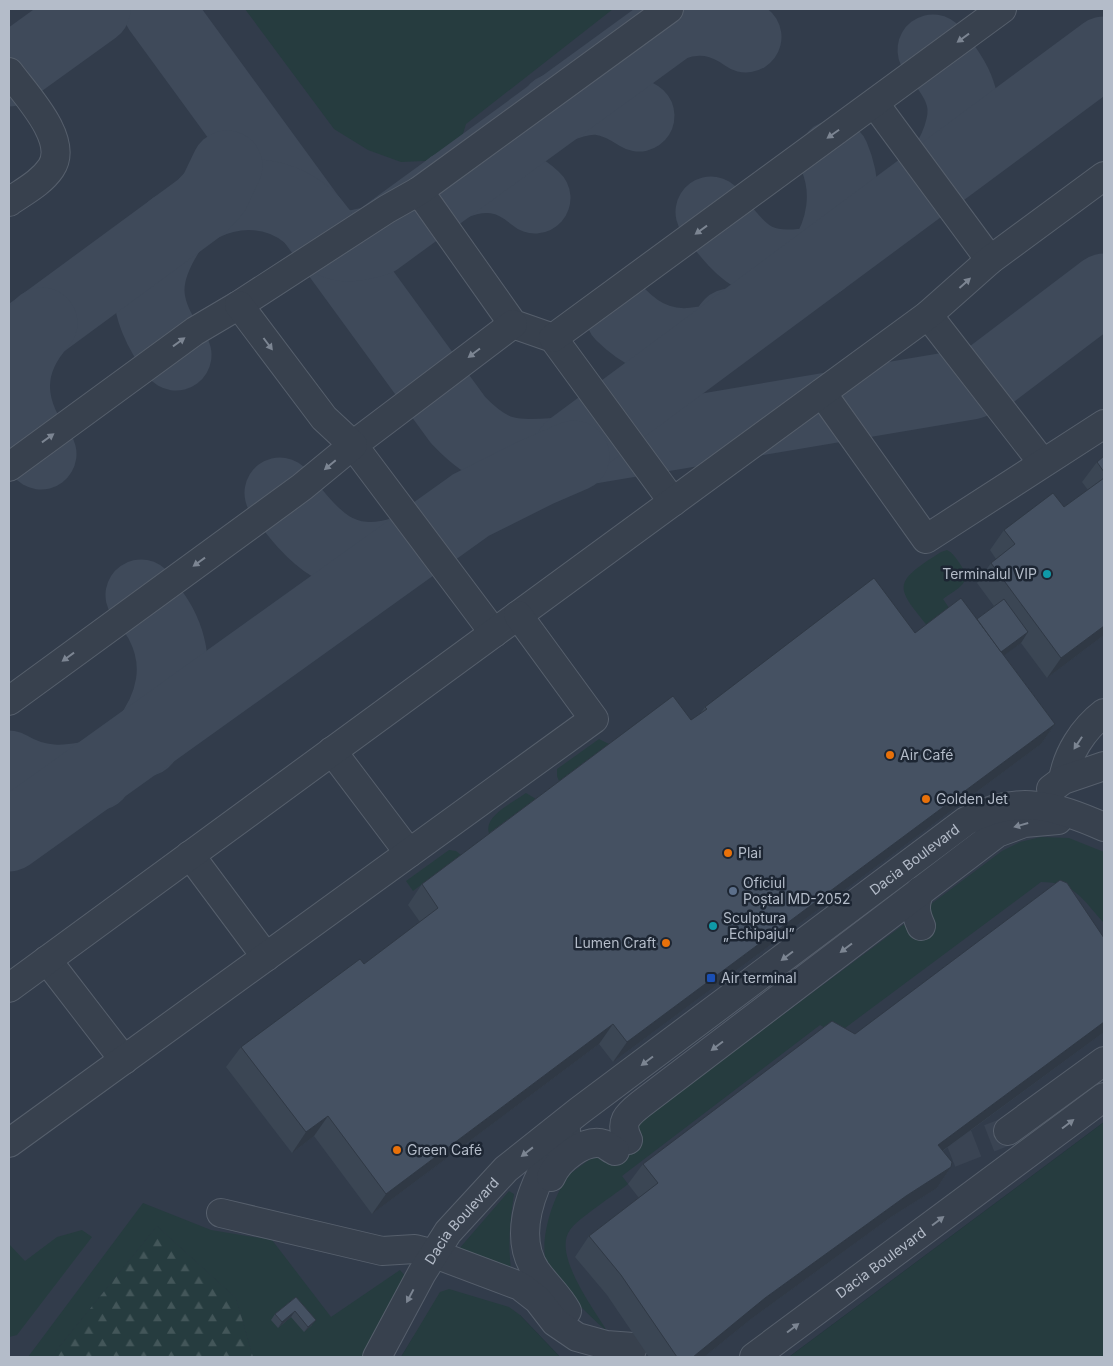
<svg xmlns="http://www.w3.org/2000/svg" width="1113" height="1366" font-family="Inter,sans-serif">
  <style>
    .airport { fill: #323c4b }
    .green { fill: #263c3f }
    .forest { fill: url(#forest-firs) }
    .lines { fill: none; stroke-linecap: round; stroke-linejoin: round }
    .taxiway { stroke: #3f4a5a; stroke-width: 71 }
    .minor-tunnel { stroke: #3a4453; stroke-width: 28; stroke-dasharray: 28 14; stroke-linecap: butt }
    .minor-casing { stroke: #565f6c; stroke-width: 30 }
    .minor { stroke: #38414e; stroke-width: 28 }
    .wall { fill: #3b4654 }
    .shaded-wall { fill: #303945 }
    .building { fill: #455162; stroke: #303945 }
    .oneway { fill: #7c8592 }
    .culture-dot { fill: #0f9aa8; stroke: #1d2633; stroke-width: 2 }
    .food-dot { fill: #e8710a; stroke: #1d2633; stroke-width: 2 }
    .service-dot { fill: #5c6f8a; stroke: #1d2633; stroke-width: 2 }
    .transit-dot { fill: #1a4fb4; stroke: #1d2633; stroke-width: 2 }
    .labels { text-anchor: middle; stroke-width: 5; stroke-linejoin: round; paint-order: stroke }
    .poi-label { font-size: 14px; fill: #b4bcc9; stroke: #1d2633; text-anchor: start }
    .street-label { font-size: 14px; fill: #b4bcc9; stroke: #1d2633 }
  </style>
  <defs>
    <pattern id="forest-firs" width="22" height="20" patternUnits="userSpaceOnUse" patternTransform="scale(1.25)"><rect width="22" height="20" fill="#263c3f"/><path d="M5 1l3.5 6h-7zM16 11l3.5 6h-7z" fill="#435659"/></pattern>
  </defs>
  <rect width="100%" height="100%" fill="#242f3e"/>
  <!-- airport -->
  <path class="airport" d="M9,9H1104V1122L789,1357H560L520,1315L414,1336L401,1357H253L236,1298L157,1226L51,1357H9Z"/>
  <!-- green -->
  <g class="green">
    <path d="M245,9H613L466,124L457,153L446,160L401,162L368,150L334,129Z"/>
    <path d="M947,550C953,553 956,558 960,564C974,583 958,588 943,599L966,633L931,630C896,587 890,584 941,552Z"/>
    <path d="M599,739L609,744L559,781L557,776V769Z"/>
    <path d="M526,793L536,799L489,833C483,816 514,802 526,793Z"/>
    <path d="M1041,837L1069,838L1104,852V923C1083,900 1075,882 1041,882L837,1034L820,1025L622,1176L628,1184C617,1193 576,1220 570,1230C552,1254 594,1309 607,1331C593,1320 553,1280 547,1265C538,1240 554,1193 570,1174L1002,851L1020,842Z"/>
    <path d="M449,850L456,851L461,855L413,891L406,881Z"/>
    <path d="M1104,1122V1357H789Z"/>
    <path d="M509,1191L514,1194C510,1221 507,1247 512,1274L452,1257Z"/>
    <path d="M143,1203L211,1230L272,1240L331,1317L400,1270L407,1278L363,1357H253L236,1298L157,1226L51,1357H28Z"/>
    <path d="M82,1230L92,1237L17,1335L9,1337V1244L25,1261L57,1237Z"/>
    <path d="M449,1289L509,1307L520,1315L560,1357H401L440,1292Z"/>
  </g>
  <!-- forest -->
  <path class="forest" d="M157,1226L236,1298L253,1357H51Z"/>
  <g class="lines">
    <!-- taxiway -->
    <g class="taxiway">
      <path d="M158,9L458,420C494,458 513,456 563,453L971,384L988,377L1104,289"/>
      <path d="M933,50C943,63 955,77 960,93C970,120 953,156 936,177"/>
      <path d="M9,71L95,9"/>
      <path d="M555,109C590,95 606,95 639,116"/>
      <path d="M451,186C483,172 509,175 535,198"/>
      <path d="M202,206C236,189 276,190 307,215C317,223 323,237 334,243C347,249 363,244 376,241L671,26C698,15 723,20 746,37"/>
      <path d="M711,212C746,260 762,273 822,261C843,229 849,191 834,156"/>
      <path d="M173,227C140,276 141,308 176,355"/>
      <path d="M621,315C644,338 669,348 702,342C707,341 716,339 720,336C724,333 727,327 730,324"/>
      <path d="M9,348L202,206L214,193L227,166"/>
      <path d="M570,448L1104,52"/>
      <path d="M41,454C8,410 3,366 42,323"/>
      <path d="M280,493C313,538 342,571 403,552"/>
      <path d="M141,595C148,605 156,614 161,624C182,664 172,707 145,741"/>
      <path d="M9,766C37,783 65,783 97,775"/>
      <path d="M9,836L471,505L537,472L574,456"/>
    </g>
    <!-- minor-tunnel -->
    <path class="minor-tunnel" d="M911,1169L1008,1131"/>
    <defs>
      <g id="minor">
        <path d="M9,72C25,94 70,140 51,168C41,183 23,192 9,202"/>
        <path d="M875,104L990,260"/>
        <path d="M419,191L513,324L553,338L673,502"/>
        <path d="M928,315L1042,462"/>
        <path d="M553,338L1002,9"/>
        <path d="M822,393L926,539L1104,424"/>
        <path d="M9,467L195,331L239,305L387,209L419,191L669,9"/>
        <path d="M494,633L353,445L513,324"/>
        <path d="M9,701L302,487L353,445L324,418L239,305"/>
        <path d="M332,751L409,853"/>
        <path d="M1063,780C1067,754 1083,729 1104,713"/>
        <path d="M1051,789L1063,780L1104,766"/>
        <path d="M190,855L266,957"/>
        <path d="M920,891C914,905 915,913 921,926"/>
        <path d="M47,960L124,1060"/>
        <path d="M9,988L928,315L990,260L1104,176"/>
        <path d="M566,1131C542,1167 507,1228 536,1271C546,1285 558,1295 567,1311"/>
        <path d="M1008,1131L1104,1061"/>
        <path d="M628,1140C619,1122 627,1115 641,1104L997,833L1024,823L1058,820"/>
        <path d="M9,1143L594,719L518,615"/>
        <path d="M551,1177C558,1160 585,1138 604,1144C607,1146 611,1149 615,1151"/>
        <path d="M221,1213L382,1251L415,1249L435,1254L520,1286L538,1300L555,1322L577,1337L606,1345L633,1347L629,1357"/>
        <path id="s1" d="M377,1357L422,1273L448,1232L506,1169L579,1111L966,821C1017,794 1054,805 1104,827"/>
        <path id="s2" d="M754,1357L1104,1097"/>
      </g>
    </defs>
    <!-- minor casing -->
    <use href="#minor" class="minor-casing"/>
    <!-- minor -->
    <use href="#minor" class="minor"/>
  </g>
  <!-- wall -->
  <g class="wall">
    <path d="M1104,456V635L1047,678L1021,643L1004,655L1055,724L1041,744L613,1062L599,1044L372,1214L314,1136L292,1153L226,1067L241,1047L364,964L420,922L408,905L422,884L691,720L700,714L705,707L915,633L977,619L994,606L977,583L991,563L996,559L990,550L1004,530L1064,507L1088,490L1082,482L1097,462Z"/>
    <path d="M1101,934L1104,1032L943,1151L951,1167L937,1188L891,1217L751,1319L704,1357H649L607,1295L575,1257L589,1236L639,1198L628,1184L643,1164L855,1034Z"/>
    <path d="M296,1297L312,1325L304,1332L291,1317L278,1328L271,1320L275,1314Z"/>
  </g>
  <!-- shaded-wall -->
  <g class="shaded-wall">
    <path d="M1104,626V635L1047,678L1061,658Z"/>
    <path d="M1028,632L1021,643L985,669L992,658Z"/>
    <path d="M1055,724L1041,744L613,1062L627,1042Z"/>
    <path d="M1104,1022V1032L923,1165L938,1145Z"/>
    <path d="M613,1024L599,1044L372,1214L386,1194Z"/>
    <path d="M328,1116L314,1136L292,1153L306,1132Z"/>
    <path d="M951,1167L937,1188L891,1217L751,1319L704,1357H693L765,1298L906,1196Z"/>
    <path d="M295,1311L291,1317L278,1328L282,1322Z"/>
    <path d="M316,1320L312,1325L304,1332L308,1327Z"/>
  </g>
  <!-- building -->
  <g class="building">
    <path d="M1104,456V472L1097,462Z"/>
    <path d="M1104,478V626L1061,658L991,563L1015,544L1004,530L1053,493L1064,507Z"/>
    <path d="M874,578L915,633L961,598L1055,724L627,1042L613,1024L386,1194L328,1116L306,1132L241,1047L360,959L364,964L438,908L422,884L673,696L691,720L707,709L705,707Z"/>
    <path d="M1004,599L1028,632L1001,652L977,619Z"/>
    <path d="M1060,880L1067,883L1104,938V1022L938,1145L952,1162L951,1167L906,1196L765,1298L693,1357H677L621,1275L589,1236L658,1183L643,1164L832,1021L855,1034Z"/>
    <path d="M296,1297L316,1320L308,1327L295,1311L282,1322L275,1314Z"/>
  </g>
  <!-- one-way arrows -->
  <defs><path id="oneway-solid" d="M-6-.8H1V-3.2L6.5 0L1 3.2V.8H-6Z" transform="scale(1.25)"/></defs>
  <g class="oneway">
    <use href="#oneway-solid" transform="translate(963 38) rotate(144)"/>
    <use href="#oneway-solid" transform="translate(833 134) rotate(145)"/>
    <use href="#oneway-solid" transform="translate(701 230) rotate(144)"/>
    <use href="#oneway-solid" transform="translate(965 283) rotate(-42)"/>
    <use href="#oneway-solid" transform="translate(179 342) rotate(-36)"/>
    <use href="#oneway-solid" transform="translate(268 344) rotate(53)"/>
    <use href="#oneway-solid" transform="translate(474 353) rotate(143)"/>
    <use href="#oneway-solid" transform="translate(48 438) rotate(-36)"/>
    <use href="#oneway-solid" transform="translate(330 465) rotate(140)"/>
    <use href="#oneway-solid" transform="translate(199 562) rotate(144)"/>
    <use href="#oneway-solid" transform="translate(68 657) rotate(144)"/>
    <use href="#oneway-solid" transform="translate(1078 743) rotate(123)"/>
    <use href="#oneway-solid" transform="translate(1021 825) rotate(164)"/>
    <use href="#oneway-solid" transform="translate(846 948) rotate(143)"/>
    <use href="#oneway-solid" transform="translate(787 956) rotate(143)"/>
    <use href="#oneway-solid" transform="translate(717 1046) rotate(143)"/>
    <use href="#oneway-solid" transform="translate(647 1061) rotate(143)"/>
    <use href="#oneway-solid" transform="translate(1068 1124) rotate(-37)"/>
    <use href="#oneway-solid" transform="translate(527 1152) rotate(142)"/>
    <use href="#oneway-solid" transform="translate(938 1221) rotate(-37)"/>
    <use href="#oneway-solid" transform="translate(410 1296) rotate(118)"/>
    <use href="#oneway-solid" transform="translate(793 1328) rotate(-37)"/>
  </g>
  <!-- markers -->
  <g class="culture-dot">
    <circle cx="1047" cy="574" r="5"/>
    <circle cx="713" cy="926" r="5"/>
  </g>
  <g class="food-dot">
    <circle cx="890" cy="755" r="5"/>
    <circle cx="926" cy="799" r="5"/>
    <circle cx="728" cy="853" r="5"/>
    <circle cx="666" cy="943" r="5"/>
    <circle cx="397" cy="1150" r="5"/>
  </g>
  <circle class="service-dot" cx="733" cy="891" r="5"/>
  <rect class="transit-dot" x="706" y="973" width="10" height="10" rx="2.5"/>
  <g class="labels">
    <!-- poi labels -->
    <g class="poi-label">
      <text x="1037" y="579" text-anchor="end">Terminalul VIP</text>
      <text x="900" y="760">Air Café</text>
      <text x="936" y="804">Golden Jet</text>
      <text x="738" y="858">Plai</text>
      <text x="743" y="888">Oficiul<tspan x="743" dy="16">Poștal MD-2052</tspan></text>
      <text x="723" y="923">Sculptura<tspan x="723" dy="16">„Echipajul”</tspan></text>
      <text x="656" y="948" text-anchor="end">Lumen Craft</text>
      <text x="721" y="983">Air terminal</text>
      <text x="407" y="1155">Green Café</text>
    </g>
    <!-- street labels -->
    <g class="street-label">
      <text dy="5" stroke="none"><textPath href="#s1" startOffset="742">Dacia Boulevard</textPath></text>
      <text dy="5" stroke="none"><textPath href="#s1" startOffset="161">Dacia Boulevard</textPath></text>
      <text dy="5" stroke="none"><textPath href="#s2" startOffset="158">Dacia Boulevard</textPath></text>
    </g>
  </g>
  <!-- border -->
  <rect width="1113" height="1366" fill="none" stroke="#b4bcc9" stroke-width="20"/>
</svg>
